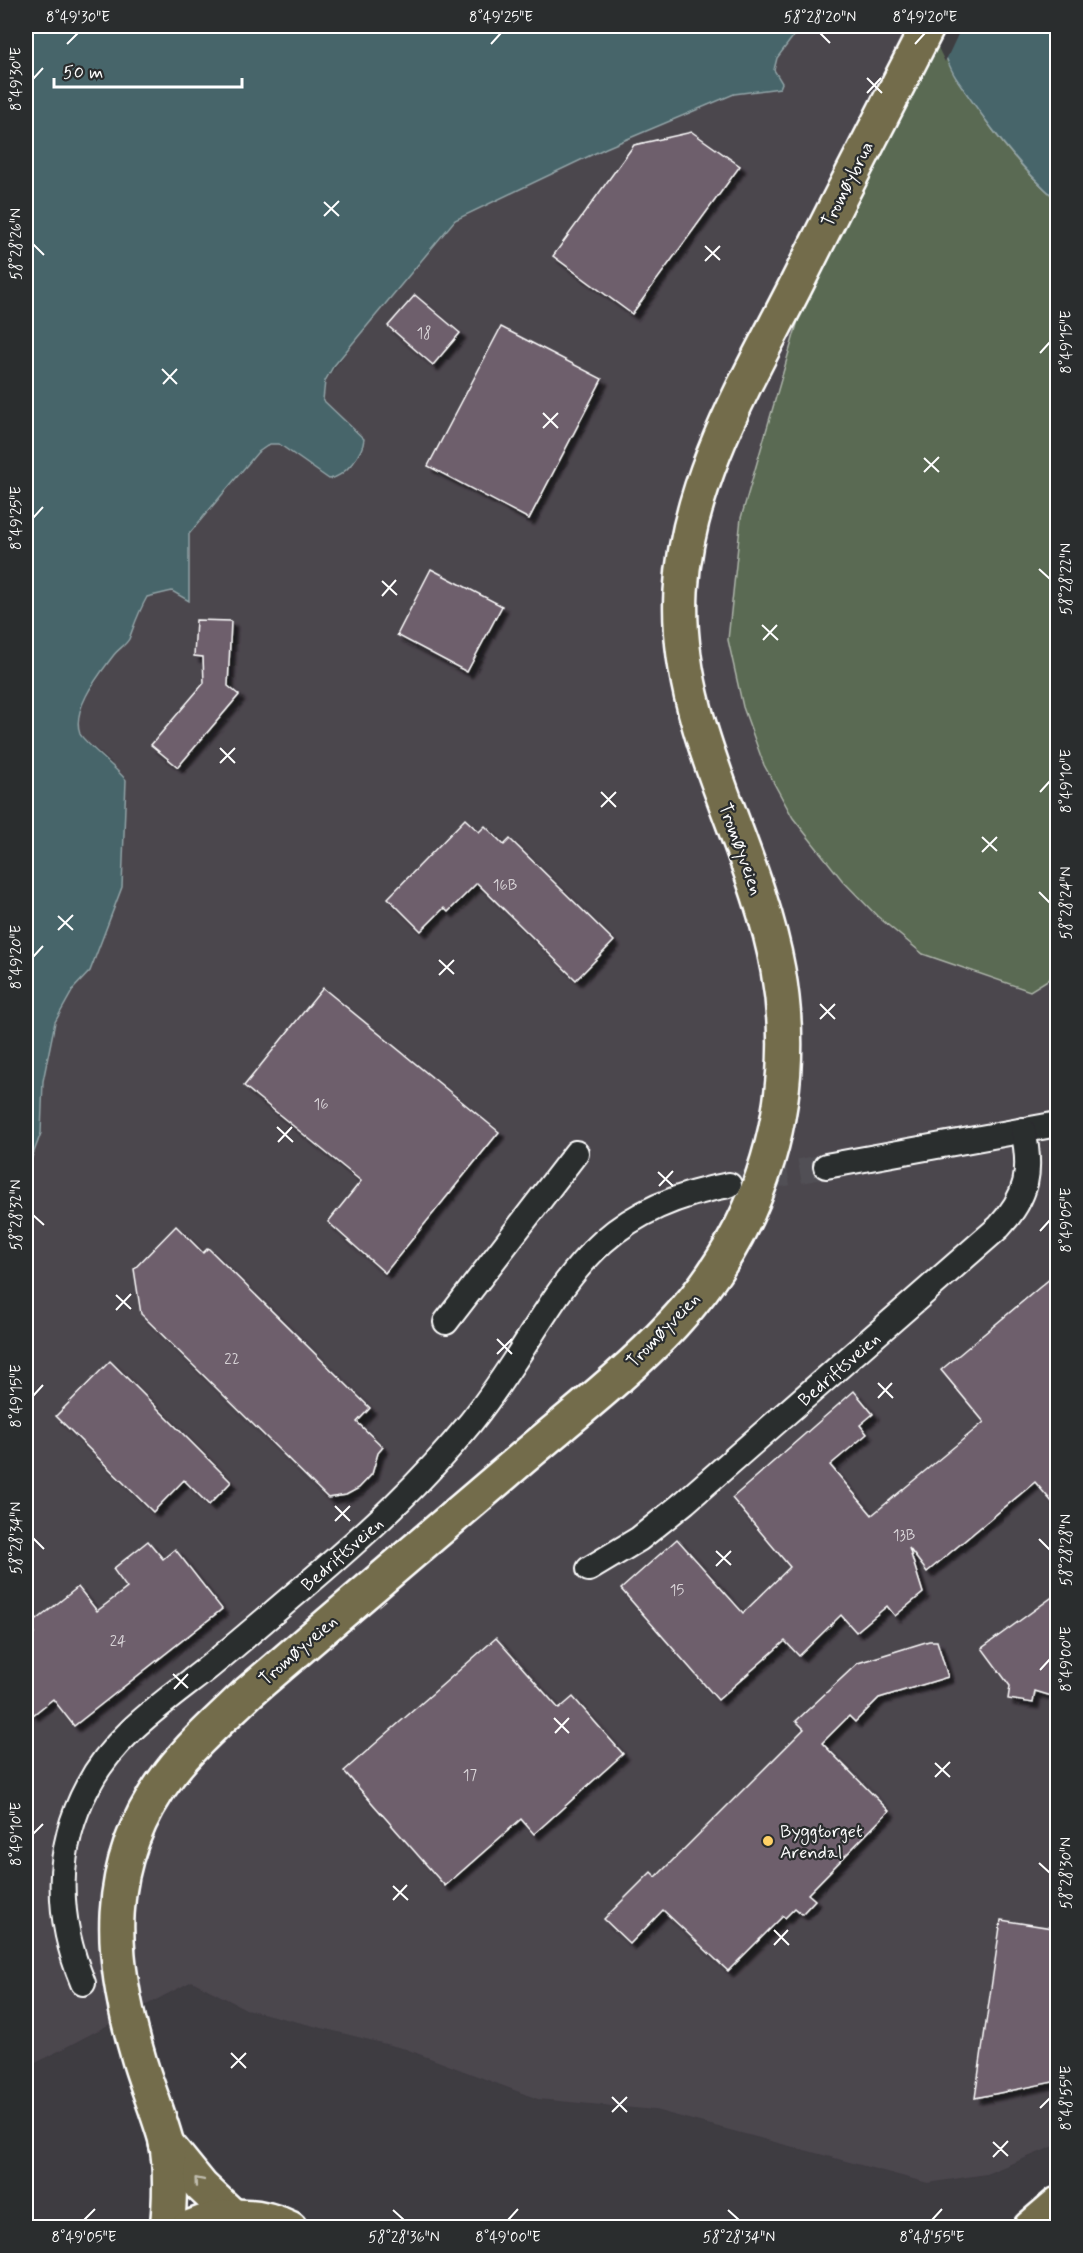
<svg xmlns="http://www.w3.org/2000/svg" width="1083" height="2253" font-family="Mynerve,sans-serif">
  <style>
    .built { fill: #4c464e }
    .green { fill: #5a6a53; stroke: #acb4a9; stroke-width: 1.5 }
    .water { fill: #47656a; stroke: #91a3a6; stroke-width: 1.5 }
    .pier { fill: #3e3c41 }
    .building { fill: #6e5f6c; stroke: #fff; stroke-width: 1.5; filter: url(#shadow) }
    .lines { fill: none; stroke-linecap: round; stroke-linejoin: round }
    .street-tunnel { stroke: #515054; stroke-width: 24; stroke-dasharray: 24 12; stroke-linecap: butt }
    .street-casing { stroke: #fff; stroke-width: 28 }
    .primary-casing { stroke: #fff; stroke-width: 38 }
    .street { stroke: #2a2d2e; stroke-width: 24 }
    .primary { stroke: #736c4b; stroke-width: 33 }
    .oneway { stroke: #c0bdae }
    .ticks { fill: none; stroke: #fff; stroke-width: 2 }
    .poi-dot { fill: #ffd166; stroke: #2a2d2e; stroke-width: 2 }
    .labels { text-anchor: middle; stroke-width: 4.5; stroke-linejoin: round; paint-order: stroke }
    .number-label { font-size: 15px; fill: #dbd7da }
    .street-label { font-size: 18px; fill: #fff; stroke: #2a2d2e }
    .poi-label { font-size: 18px; fill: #fff; stroke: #2a2d2e; text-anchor: start }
    .neatline { fill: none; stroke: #fff; stroke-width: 2 }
    .ticks-label { font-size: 15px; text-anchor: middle; fill: #fff }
  </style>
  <defs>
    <filter id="shadow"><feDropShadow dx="5.5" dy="5.5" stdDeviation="1.5" flood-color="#0009"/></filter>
  </defs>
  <rect width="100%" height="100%" fill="#3e3c41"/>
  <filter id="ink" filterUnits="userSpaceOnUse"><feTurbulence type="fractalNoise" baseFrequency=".0167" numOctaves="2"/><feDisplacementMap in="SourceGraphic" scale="12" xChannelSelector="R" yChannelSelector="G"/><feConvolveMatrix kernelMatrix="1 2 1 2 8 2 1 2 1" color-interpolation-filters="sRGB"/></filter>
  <g filter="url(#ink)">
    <!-- built -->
    <path class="built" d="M801,26H926L728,640L743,707L764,765L793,818L842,880L877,916L1054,976L1057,963V2145L986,2174L928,2183L655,2110L538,2099L406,2049L246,2009L192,1981L26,2068V1173L41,1133L43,1081L55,1022L74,988L90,971L112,763L81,736L78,720L85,699L114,654L128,640L130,628L147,597L172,591L189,600V534L257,453L270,444H279L329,479L364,439L323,400L325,381L380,308L455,220L606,148L734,94L780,88L782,83L774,70L777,58Z"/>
    <!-- green -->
    <path class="green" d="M934,31C963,93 1005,155 1057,200L1058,963L1054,976L1030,991L923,954L877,916L842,880L793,818L764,765L743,707L728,640L741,518L804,300Z"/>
    <!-- water -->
    <g class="water">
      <path d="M26,26H801L777,58L774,70L782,83L780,88L734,94L606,148L455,220L333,367L325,381L323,400L364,439C363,453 345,477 329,479L279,444H270L257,453L189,534V601L172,591L147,597C138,613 135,623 129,639C126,645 117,650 113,656C99,675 71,709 80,734C84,742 117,769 126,780L122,887L90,971L74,988L55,1022L43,1081L41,1133L26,1173Z"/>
      <path d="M926,26H1057V200C1018,166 985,121 956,78C945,61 942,38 926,26Z"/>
    </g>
    <!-- pier -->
    <path class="pier" d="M923,26H962L945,62L931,33Z"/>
    <!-- building -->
    <g class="building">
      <path d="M692,132L740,166L632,314L553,256L634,145Z"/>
      <path d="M415,295L460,333L433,365L388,326Z"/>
      <path d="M501,327L602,379L529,519L428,466Z"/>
      <path d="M431,569L502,606L467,672L397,635Z"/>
      <path d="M196,620L231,621L228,686L239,695L178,767L151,745L204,683L203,657L194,656Z"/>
      <path d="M465,819L479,832L485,826L504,845L510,839L614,941L576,980L477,883L448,912L444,908L421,931L388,898Z"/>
      <path d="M323,988L499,1132L385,1273L328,1222L361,1181L244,1086Z"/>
      <path d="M176,1226L203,1253L208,1248L370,1408L357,1422L383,1447L378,1453L372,1474L359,1488L346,1495L328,1498L141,1314L134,1269Z"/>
      <path d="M1058,1272V1509L1035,1482L927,1572L909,1548L923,1593L895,1616L887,1606L856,1632L841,1615L799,1656L785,1641L718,1700L621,1589L677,1539L743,1613L790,1567L732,1498L854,1391L873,1414L860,1425L867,1434L830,1465L872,1515L984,1422L941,1370Z"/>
      <path d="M110,1361L231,1482L209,1505L184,1480L153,1512L56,1416Z"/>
      <path d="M148,1541L163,1559L175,1549L222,1609L74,1726L53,1699L33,1715L26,1705V1640L34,1633L28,1627L78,1587L97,1611L127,1588L113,1569Z"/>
      <path d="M1058,1593V1698L1035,1691L1033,1703L1008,1699L1010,1686L982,1648Z"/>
      <path d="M496,1638L559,1709L573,1697L623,1754L534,1834L521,1819L445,1886L344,1771Z"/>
      <path d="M929,1641H937L948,1677L879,1698L855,1722L849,1716L822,1743L889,1811L808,1894L815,1900L802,1914L795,1908L785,1918L783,1916L728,1971L663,1910L630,1944L604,1919L651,1872L656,1877L804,1729L796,1721L858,1663Z"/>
      <path d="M1001,1920L1058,1929V2081L975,2098Z"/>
    </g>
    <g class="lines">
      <!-- street-tunnel -->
      <path class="street-tunnel" d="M729,1185L826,1166"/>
      <defs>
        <g id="street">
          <path d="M826,1166L1058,1124"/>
          <path d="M446,1322L576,1153"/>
          <path d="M589,1569L639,1539L685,1502L999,1227C1028,1196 1032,1171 1023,1130"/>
          <path d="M83,1983C56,1918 54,1849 88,1786C114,1735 165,1702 209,1667C242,1640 274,1612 306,1585C366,1534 422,1483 471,1422C559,1312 571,1213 729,1185"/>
        </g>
        <g id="primary">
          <path d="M166,2143L201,2186L233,2216"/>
          <path d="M167,2228C170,2204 171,2165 166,2141C159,2115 148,2089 140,2063C109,1959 100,1864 170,1773C193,1743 222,1718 249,1692C334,1619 419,1547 504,1474C560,1425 622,1379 673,1324C763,1228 801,1099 778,970C755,841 674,727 681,591C687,482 746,383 794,289C838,201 883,113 928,26"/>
          <path d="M188,2228C222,2213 257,2212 290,2228"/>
          <path d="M1030,2228L1058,2204"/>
        </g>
      </defs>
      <!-- street casing -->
      <use href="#street" class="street-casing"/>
      <!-- primary casing -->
      <use href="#primary" class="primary-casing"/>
      <!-- street -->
      <use href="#street" class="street"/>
      <!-- primary -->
      <use href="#primary" class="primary"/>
    </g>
    <!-- one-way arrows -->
    <defs><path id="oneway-chevron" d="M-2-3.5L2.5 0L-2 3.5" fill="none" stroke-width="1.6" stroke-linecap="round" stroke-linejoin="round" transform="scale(1.5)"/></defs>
    <use class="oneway" href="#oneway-chevron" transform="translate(198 2181) rotate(-130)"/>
  </g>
  <!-- ticks -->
  <path class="ticks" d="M820,33L830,43M67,44L78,33M491,44L501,33M915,44L925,33M867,78L882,93M33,79L43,68M867,93L881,78M324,202L339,216M324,216L339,201M33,244L44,255M705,246L720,260M705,261L720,246M1040,353L1050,342M162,369L177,384M163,384L177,369M543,413L558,428M543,428L558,413M924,458L939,472M924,472L939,457M33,518L43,507M1039,569L1050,579M382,581L397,595M382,596L396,580M762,625L778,640M763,640L777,625M220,748L235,763M220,763L235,748M601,792L616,807M1040,792L1050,781M601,807L616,792M982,837L997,851M982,852L997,837M1039,892L1050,903M58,916L73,930M58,930L73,915M33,957L43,946M439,960L454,974M439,975L454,960M820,1004L835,1019M820,1019L835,1004M277,1127L293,1142M278,1142L292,1127M658,1172L673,1186M659,1186L673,1171M33,1215L44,1225M1040,1231L1050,1220M116,1295L131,1309M116,1310L131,1294M497,1339L512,1354M497,1354L512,1339M878,1383L893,1398M33,1396L43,1385M878,1398L892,1383M335,1506L350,1521M335,1521L350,1506M33,1538L44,1549M1039,1539L1050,1550M716,1551L731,1565M716,1566L731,1551M1040,1670L1050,1659M173,1674L188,1688M174,1689L188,1674M554,1718L569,1733M555,1733L569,1718M935,1763L950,1777M935,1777L950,1762M33,1834L43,1824M1039,1863L1050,1873M393,1886L408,1900M393,1900L407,1885M774,1930L789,1945M774,1945L788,1930M231,2053L246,2068M231,2068L246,2053M612,2097L627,2112M1040,2108L1050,2098M612,2112L627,2097M993,2142L1008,2156M993,2157L1008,2141M393,2210L404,2220M728,2210L739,2220M84,2220L95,2209M508,2220L518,2209M932,2220L942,2209"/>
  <!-- markers -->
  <circle class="poi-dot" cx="768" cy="1841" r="6"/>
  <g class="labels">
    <!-- number labels -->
    <g class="number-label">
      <text x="424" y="338">18</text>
      <text x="505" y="890">16B</text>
      <text x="321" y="1109">16</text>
      <text x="232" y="1364">22</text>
      <text x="904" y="1540">13B</text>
      <text x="677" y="1595">15</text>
      <text x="118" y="1646">24</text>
      <text x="470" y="1780">17</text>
    </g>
    <!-- street labels -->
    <g class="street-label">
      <text transform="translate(847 184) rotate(-63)" y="6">Tromøybrua</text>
      <text transform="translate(741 849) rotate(70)" y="6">Tromøyveien</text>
      <text transform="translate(663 1330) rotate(-46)" y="6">Tromøyveien</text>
      <text transform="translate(839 1369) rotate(-41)" y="6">Bedriftsveien</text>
      <text transform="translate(342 1554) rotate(-41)" y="6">Bedriftsveien</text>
      <text transform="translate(298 1650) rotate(-41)" y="6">Tromøyveien</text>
    </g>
    <!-- poi labels -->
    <g class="poi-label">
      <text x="780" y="1837">Byggtorget<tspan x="780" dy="21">Arendal</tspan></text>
    </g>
  </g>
  <!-- margin -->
  <rect width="1083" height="2253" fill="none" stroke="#2a2d2e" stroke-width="66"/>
  <!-- scale -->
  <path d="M54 78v9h188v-9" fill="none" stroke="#ffffff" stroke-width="3"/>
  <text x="63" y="78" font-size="18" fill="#ffffff" stroke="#2a2d2e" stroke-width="4.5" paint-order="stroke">50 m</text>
  <rect x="33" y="33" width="1017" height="2187" class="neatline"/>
  <g class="ticks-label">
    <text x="78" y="22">8°49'30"E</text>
    <text x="501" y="22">8°49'25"E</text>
    <text x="820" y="22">58°28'20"N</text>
    <text x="925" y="22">8°49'20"E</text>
    <text transform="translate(16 79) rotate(-90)" y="5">8°49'30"E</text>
    <text transform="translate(16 244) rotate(-90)" y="5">58°28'26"N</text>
    <text transform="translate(1066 342) rotate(-90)" y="5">8°49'15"E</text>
    <text transform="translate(16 518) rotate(-90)" y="5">8°49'25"E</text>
    <text transform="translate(1066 579) rotate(-90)" y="5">58°28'22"N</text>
    <text transform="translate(1066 781) rotate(-90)" y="5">8°49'10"E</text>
    <text transform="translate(1066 903) rotate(-90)" y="5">58°28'24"N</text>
    <text transform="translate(16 957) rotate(-90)" y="5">8°49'20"E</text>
    <text transform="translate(16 1215) rotate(-90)" y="5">58°28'32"N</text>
    <text transform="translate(1066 1220) rotate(-90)" y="5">8°49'05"E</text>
    <text transform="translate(16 1396) rotate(-90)" y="5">8°49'15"E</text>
    <text transform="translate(16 1538) rotate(-90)" y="5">58°28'34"N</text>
    <text transform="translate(1066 1550) rotate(-90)" y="5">58°28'28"N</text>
    <text transform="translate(1066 1659) rotate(-90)" y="5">8°49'00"E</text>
    <text transform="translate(16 1834) rotate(-90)" y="5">8°49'10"E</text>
    <text transform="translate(1066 1873) rotate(-90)" y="5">58°28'30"N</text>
    <text transform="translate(1066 2098) rotate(-90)" y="5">8°48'55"E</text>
    <text x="84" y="2242">8°49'05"E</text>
    <text x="404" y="2242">58°28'36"N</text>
    <text x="508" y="2242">8°49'00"E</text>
    <text x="739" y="2242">58°28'34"N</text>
    <text x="932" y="2242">8°48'55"E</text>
  </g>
</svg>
